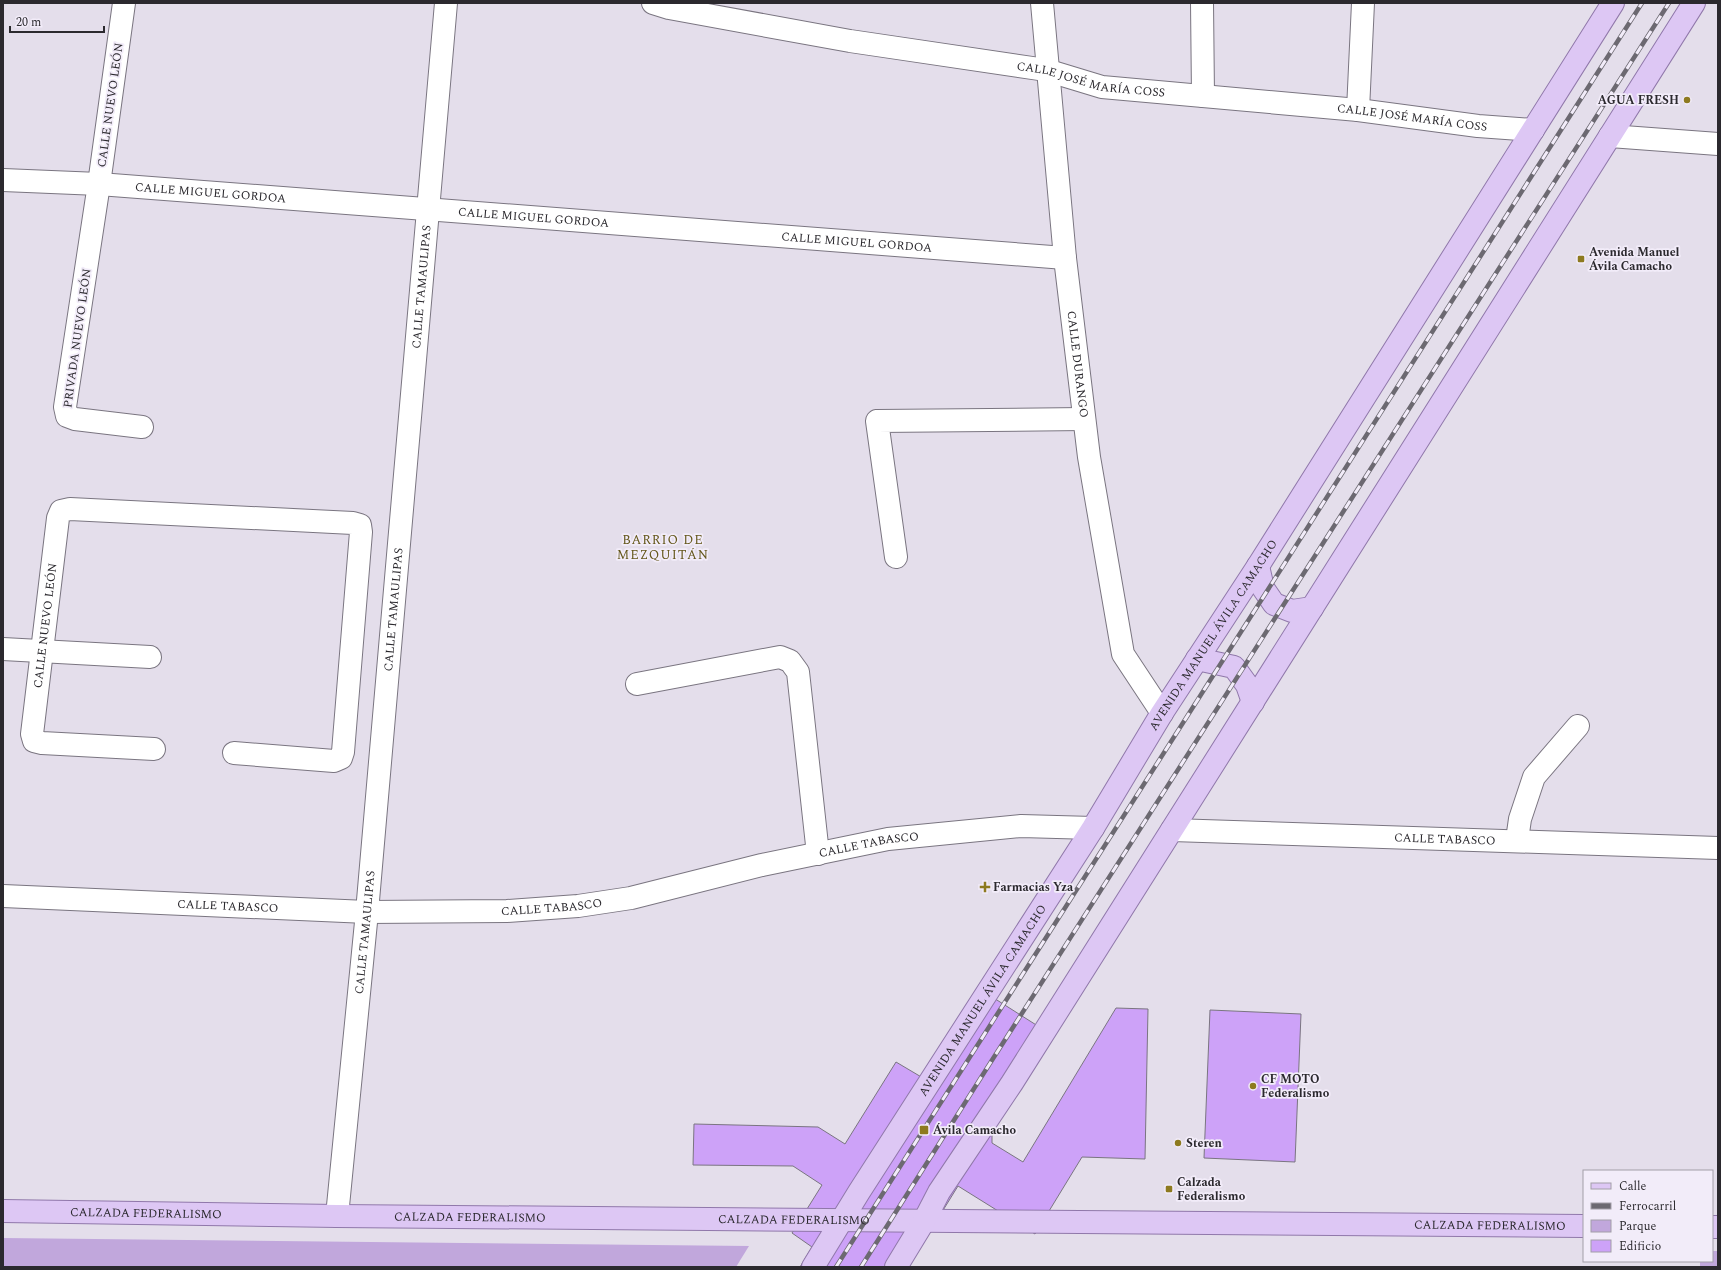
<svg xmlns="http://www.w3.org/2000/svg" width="1721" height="1270" font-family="Spectral,serif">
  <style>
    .green { fill: #c1a7dc }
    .building { fill: #cda2f8; stroke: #7a7580 }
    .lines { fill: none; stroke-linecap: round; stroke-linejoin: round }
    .minor-casing { stroke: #7a7580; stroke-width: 24 }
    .major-casing { stroke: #9078aa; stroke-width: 24 }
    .minor { stroke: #fff; stroke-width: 22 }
    .major { stroke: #ddc7f4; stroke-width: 22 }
    .rail-casing { stroke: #6c6971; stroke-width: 4.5 }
    .rail { stroke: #f2ecf9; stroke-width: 3; stroke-dasharray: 9; stroke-linecap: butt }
    .poi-dot { fill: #8d7a1f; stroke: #f2ecf9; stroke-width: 1.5 }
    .labels { text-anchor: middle; stroke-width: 3.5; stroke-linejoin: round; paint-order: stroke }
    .street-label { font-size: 12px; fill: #2b292e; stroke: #f2ecf9 }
    .poi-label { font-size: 12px; font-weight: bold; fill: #2b292e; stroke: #f2ecf9; text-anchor: start }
    .neighbourhood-label { font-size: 13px; letter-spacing: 1px; fill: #64571b; stroke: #f2ecf9 }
  </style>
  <rect width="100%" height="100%" fill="#e4deeb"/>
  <!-- green -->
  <g class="green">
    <path d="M3,1238L749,1246L736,1267H3Z"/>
    <path d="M1712,1251H1718V1267H1700V1261H1712Z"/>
  </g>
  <!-- building -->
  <g class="building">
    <path d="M978,988L1052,1035L992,1133V1143L1023,1162L1116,1008L1148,1009L1145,1159L1082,1157L1035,1234L958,1186L908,1267H800L812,1247L792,1233L822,1185L793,1166L693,1165L694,1124L818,1127L845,1144L896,1062L923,1078Z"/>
    <path d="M1210,1010L1301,1014L1295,1162L1204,1158Z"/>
  </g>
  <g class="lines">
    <defs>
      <g id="minor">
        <path d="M124,3L99,184L65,407L67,416L75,419L142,427"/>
        <path id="s1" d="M653,3L669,8L850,41L1046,70L1102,87L1358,110L1478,126L1533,130"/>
        <path id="s2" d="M1042,3L1065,258L1089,457L1123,654L1162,713"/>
        <path d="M1202,3L1203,96"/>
        <path d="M1358,110L1363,3"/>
        <path d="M1610,136L1718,144"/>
        <path id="s3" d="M3,180L99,184L1065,258"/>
        <path d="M896,557L877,421L1084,419"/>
        <path d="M3,649L150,657"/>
        <path d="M637,684L780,657L790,661L798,672L818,854"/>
        <path id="s4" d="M154,749L42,743L34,741L32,734L58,518L61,511L70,509L353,523L360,525L361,532L343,752L341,758L334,761L234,753"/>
        <path id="s5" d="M1172,830L1718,848"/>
        <path d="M1517,840L1520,819L1534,777L1578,726"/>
        <path id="s6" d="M3,896L367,912L507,911L578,906L631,898L762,865L888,839L1021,826L1093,828"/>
        <path id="s7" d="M337,1216L367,912L446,3"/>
      </g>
      <g id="major">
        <path d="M1258,566L1263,588L1274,604L1292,611L1312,608"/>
        <path d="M1197,659L1234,667L1247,685L1253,702"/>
        <path id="s8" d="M3,1211L337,1216L1584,1226"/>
        <path d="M1712,1227H1718"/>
        <path id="s9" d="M813,1267L859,1192L1093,828L1162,713L1258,566L1613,3"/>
        <path d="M896,1267L924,1221L939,1192L1012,1083L1694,3"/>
      </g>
    </defs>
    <!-- minor casing -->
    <use href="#minor" class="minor-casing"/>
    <!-- major casing -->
    <use href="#major" class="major-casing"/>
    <!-- minor -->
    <use href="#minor" class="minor"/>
    <!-- major -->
    <use href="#major" class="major"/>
    <defs>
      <g id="rail">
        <path d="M836,1267L1642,3"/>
        <path d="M861,1267L994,1057L1669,3"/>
      </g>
    </defs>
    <!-- rail casing -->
    <use href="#rail" class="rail-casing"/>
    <!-- rail -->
    <use href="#rail" class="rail"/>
  </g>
  <!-- markers -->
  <g class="poi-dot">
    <circle cx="1687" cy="100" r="4"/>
    <rect x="1577" y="255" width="8" height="8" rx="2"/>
    <path d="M983 881h4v4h4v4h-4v4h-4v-4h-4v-4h4z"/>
    <circle cx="1253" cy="1086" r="4"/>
    <rect x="919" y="1125" width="10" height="10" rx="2"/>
    <circle cx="1178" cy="1143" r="4"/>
    <rect x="1165" y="1185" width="8" height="8" rx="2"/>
  </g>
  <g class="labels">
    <!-- street labels -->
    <g class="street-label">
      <text dy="4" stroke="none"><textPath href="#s1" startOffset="445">CALLE JOSÉ MARÍA COSS</textPath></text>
      <text transform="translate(110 105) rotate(-82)" y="4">CALLE NUEVO LEÓN</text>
      <text dy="4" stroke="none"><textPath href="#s1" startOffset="769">CALLE JOSÉ MARÍA COSS</textPath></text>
      <text dy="4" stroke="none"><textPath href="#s3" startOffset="208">CALLE MIGUEL GORDOA</textPath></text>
      <text dy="4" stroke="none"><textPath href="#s3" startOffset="532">CALLE MIGUEL GORDOA</textPath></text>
      <text dy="4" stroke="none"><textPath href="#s3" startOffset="856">CALLE MIGUEL GORDOA</textPath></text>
      <text dy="4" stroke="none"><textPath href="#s7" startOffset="933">CALLE TAMAULIPAS</textPath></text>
      <text transform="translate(77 338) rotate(-82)" y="4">PRIVADA NUEVO LEÓN</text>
      <text dy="4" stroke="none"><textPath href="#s2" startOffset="363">CALLE DURANGO</textPath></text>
      <text dy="4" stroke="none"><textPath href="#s7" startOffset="609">CALLE TAMAULIPAS</textPath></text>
      <text dy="4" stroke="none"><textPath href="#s4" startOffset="237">CALLE NUEVO LEÓN</textPath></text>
      <text dy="4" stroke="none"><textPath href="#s9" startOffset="748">AVENIDA MANUEL ÁVILA CAMACHO</textPath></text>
      <text dy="4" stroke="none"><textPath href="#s5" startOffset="273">CALLE TABASCO</textPath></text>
      <text dy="4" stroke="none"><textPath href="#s6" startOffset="873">CALLE TABASCO</textPath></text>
      <text dy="4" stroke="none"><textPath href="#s6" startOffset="225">CALLE TABASCO</textPath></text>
      <text dy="4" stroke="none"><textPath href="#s6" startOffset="549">CALLE TABASCO</textPath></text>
      <text dy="4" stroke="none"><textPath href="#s7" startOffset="285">CALLE TAMAULIPAS</textPath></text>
      <text dy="4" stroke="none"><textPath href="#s9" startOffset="316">AVENIDA MANUEL ÁVILA CAMACHO</textPath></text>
      <text dy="4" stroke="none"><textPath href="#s8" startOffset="143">CALZADA FEDERALISMO</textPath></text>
      <text dy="4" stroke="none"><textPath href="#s8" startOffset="467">CALZADA FEDERALISMO</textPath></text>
      <text dy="4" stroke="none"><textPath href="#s8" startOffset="791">CALZADA FEDERALISMO</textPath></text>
      <text dy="4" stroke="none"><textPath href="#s8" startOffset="1487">CALZADA FEDERALISMO</textPath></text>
    </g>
    <!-- poi labels -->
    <g class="poi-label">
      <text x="1679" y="104" text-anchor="end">AGUA FRESH</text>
      <text x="1589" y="256">Avenida Manuel<tspan x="1589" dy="14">Ávila Camacho</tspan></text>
      <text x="993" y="891">Farmacias Yza</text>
      <text x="1261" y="1083">CF MOTO<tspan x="1261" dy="14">Federalismo</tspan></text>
      <text x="933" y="1134">Ávila Camacho</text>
      <text x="1186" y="1147">Steren</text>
      <text x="1177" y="1186">Calzada<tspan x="1177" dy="14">Federalismo</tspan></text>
    </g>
    <!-- neighbourhood labels -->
    <g class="neighbourhood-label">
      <text x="663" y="544">BARRIO DE<tspan x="663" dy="15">MEZQUITÁN</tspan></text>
    </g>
  </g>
  <!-- border -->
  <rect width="1721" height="1270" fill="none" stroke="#2b292e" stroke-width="8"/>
  <!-- legend -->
  <rect x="1583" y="1170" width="130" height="92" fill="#f2ecf9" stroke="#a29ea8"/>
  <rect x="1591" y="1183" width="20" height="6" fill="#ddc7f4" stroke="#a29ea8"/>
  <text x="1619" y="1190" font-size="12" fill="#2b292e">Calle</text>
  <rect x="1591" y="1203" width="20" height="6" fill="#6c6971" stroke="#a29ea8"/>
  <text x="1619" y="1210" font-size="12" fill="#2b292e">Ferrocarril</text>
  <rect x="1591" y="1220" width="20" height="12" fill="#c1a7dc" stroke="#a29ea8"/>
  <text x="1619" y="1230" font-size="12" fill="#2b292e">Parque</text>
  <rect x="1591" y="1240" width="20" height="12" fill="#cda2f8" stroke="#a29ea8"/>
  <text x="1619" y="1250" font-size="12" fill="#2b292e">Edificio</text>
  <!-- scale -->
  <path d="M10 26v6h94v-6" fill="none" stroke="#2b292e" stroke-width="2"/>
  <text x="16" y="26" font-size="12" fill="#2b292e" stroke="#f2ecf9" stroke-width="3" paint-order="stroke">20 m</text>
</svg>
